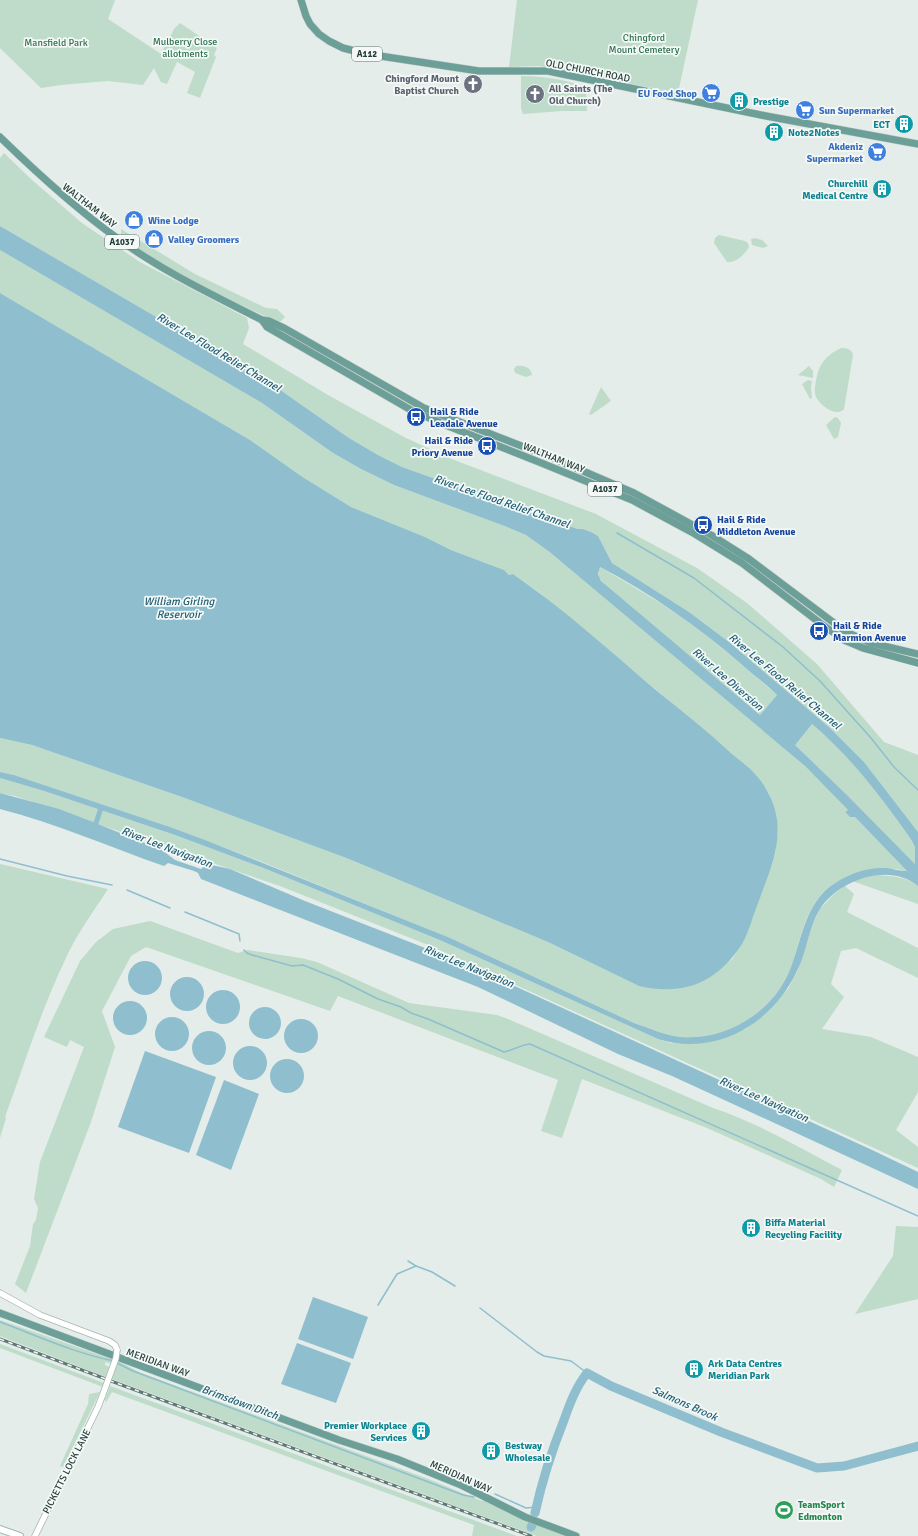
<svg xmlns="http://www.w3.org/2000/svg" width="918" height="1536" font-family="Signika,sans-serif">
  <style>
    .green { fill: #bedcc9 }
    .water { fill: #8fbece; fill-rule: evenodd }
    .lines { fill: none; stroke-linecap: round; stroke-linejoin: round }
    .stream { stroke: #8fbece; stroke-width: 1.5 }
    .canal { stroke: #8fbece; stroke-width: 5 }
    .river { stroke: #8fbece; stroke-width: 9 }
    .tertiary-casing { stroke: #a7b5b1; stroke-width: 7 }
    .secondary-casing { stroke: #a3b8b2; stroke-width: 8 }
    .primary-casing { stroke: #c2c9c8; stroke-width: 8 }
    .tertiary { stroke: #fff; stroke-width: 5.5 }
    .secondary { stroke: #fff; stroke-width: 6 }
    .primary { stroke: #6b9f97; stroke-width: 7 }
    .rail-casing { stroke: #5f7874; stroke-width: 3 }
    .rail { stroke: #f4f9f7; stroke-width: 1.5; stroke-dasharray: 4.5; stroke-linecap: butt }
    .tertiary-bridge-casing { stroke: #a7b5b1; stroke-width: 7; stroke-linecap: butt }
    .tertiary-bridge { stroke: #fff; stroke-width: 5.5 }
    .labels { text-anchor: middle; stroke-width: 3.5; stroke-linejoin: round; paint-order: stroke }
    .shield { fill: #f4f9f7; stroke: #627572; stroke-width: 1 }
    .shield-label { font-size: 9px; font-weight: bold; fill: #243d39 }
    .park-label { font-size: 10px; fill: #307250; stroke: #f4f9f7 }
    .street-label { font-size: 10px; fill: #243d39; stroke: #f4f9f7 }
    .worship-label { font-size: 10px; font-weight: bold; fill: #5b616d; stroke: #f4f9f7; text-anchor: end }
    .shop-label { font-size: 10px; font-weight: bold; fill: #366cbe; stroke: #f4f9f7; text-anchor: start }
    .culture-label { font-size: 10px; font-weight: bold; fill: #0d838f; stroke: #f4f9f7; text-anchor: start }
    .transit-label { font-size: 10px; font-weight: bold; fill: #164399; stroke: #f4f9f7; text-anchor: start }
    .leisure-label { font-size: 10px; font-weight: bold; fill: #27864d; stroke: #f4f9f7; text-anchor: start }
    .water-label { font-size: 11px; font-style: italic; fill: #215f76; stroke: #f4f9f7 }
  </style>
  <rect width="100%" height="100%" fill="#e4ede9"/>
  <!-- green -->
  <g class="green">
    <path d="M0,0H115L108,19L161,54L174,29L180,23L217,48L214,55L216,57L200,98L187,93L195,72L177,62L167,84L161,82L154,68L143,85L108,81L61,85L41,88L0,48Z"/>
    <path d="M517,0H698L678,93L539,66L509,67Z"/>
    <path d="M521,76C535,76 578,79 586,91L587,111H562L523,114L521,108Z"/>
    <path d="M4,153L32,180L82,223L104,238L140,262L247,318L249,328L243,344L328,395L404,437L449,458L596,514L697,568L747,603L817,664L884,742L918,755V832L864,762L830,728L729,642L689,612L612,563L598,536L591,532L583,529H578L562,524L402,467L378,455L349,438L273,385L0,226V158Z"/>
    <path d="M121,229L195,274L266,308L277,309L285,317L281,321L277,322L191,281L132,245L133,244L121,236Z"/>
    <path d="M719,235L745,241L748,243L749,247C744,255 736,263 727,262L714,243L715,238Z"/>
    <path d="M755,238L762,240L768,246L763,248L752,245L751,239Z"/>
    <path d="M0,250L262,403L333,453L361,469L394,485L507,527L526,535L561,560L805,766L848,810L845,812L850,817H855L907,871C903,871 899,869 895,869C886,869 874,874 865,876C857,878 839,880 833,884C806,902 801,939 791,967C775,1011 727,1041 680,1037C664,1035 649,1028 634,1023L448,937L252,858L170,827L14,775L0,772V738L32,745L182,797L349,859L548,942L639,986L696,984L716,973L733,958L744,939L775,854L778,832L776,814L769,793L756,775L714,738L536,590L513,574L509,575L504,570L451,550L425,537L351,507L301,476L250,440L0,293Z"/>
    <path d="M841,348C847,348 852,349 853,355L844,409C836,418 820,405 816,397C814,392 815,387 816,381C819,364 825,356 841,348Z"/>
    <path d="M516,366C523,365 531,367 532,375L526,377L515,373L514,369Z"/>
    <path d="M809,366L813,371V378L798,375Z"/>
    <path d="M808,380L812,381L811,388L812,398L810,399L802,384Z"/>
    <path d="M601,387L611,401L591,415L589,414Z"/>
    <path d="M835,417L838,418L841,423L838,437L834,439L826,425Z"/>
    <path d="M600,567C627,583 655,599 681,617C715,641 746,668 777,695L760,715L607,587C601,580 596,577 600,567Z"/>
    <path d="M812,724C852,757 882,798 912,841L915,847V864L847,795L794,744Z"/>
    <path d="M0,778L44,791L175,835L261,867L442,941L658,1039L671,1043L746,1029L788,989L798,970L812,925L820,909L834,894L845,886L854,894L847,912L918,948V978L856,948L841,951L831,984L844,997L822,1029L871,1037L918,1057V1092L896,1130L918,1147V1168L428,945L280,886L15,796L0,793Z"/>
    <path d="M0,864L108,889C93,912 76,935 65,960C41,1010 24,1065 5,1117L6,1118L0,1138Z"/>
    <path d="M878,875C892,876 907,877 918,886V904L852,881L865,877Z"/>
    <path d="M150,921L238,953L247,950L301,958L317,962L409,1003L497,1015L508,1019L713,1108C758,1123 800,1148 842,1170L834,1187L821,1179L707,1128L582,1079L562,1138L541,1131L558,1080L338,996L330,1011L146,947L131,956L102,1011L115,1047L91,1122L26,1293L15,1284L30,1246L33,1224L36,1220L38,1208L34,1199L40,1162L84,1047L70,1040L67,1047L44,1037L80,961L96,942L113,929Z"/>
    <path d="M896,1226L918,1227V1299L855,1314L893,1256Z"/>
    <path d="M0,1320L120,1362L139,1372L431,1480L482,1501L483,1499L528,1521L566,1536H537L120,1382L112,1379L117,1365L105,1362V1365L109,1367L106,1377L0,1336Z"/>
    <path d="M0,1344L104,1383L103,1387L0,1348Z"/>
    <path d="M110,1386L517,1536H472L474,1525L112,1392L106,1402L105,1400Z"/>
    <path d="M100,1392L63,1467L60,1466L88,1404L89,1394Z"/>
  </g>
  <!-- water -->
  <g class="water">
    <path d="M0,226L273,385L349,438L378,455L402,467L562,524L578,529H583L591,532L598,536L612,563L689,612L729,642L830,728L864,762L918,832V886C889,862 839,880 820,909C808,928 807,952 797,971C772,1024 716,1057 658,1039L442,941L261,867L175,835L44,791L0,778V772L14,775L170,827L205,840L448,937L634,1023C649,1028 664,1035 680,1037C727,1041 775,1011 791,967C802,938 806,901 835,883C851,873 868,867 887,868C893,869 901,871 907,871L855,817H850L845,812L848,810L805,766L551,553L526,535L507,527L394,485L361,469L333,453L262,403L0,250ZM600,567C650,593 697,626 740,663C752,674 766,684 777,695L760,715L601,581L598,574ZM812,724C852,758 882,798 912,841L915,847V864L847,795L795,745Z"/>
    <path d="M0,293L250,440L301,476L351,507L425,537L451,550L504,570L509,575L513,574C564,609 610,651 657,691C682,711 707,731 731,753C739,760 749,767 756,775C766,786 773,800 776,814C783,846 767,877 757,906C752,918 749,932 742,944C717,983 684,996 639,986L548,942L349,859L182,797L32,745L0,738Z"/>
    <path d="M0,793L59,809L93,822L162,850L175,860L201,869L207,864L230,869L305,901L471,966L870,1149L918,1172V1189L672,1076L618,1054L478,987L201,879L198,873L194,871L168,863L164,866C109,847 56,823 0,809Z"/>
    <circle cx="145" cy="978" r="17"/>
    <circle cx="187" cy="994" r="17"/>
    <circle cx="223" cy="1007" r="17"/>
    <circle cx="130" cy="1018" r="17"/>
    <circle cx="265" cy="1023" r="16"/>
    <circle cx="172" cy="1034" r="17"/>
    <circle cx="301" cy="1036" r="17"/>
    <circle cx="209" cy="1048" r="17"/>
    <circle cx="250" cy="1063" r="17"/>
    <path d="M145,1051L216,1077L189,1153L118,1127Z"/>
    <circle cx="287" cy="1076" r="17"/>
    <path d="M224,1080L259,1094L231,1170L196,1155Z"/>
    <path d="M313,1297L368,1317L353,1359L298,1339Z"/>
    <path d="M297,1343L351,1363L336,1403L281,1384Z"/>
  </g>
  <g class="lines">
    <!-- stream -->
    <g class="stream">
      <path d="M617,533L694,578L783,647L820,681L871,738L894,767L918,790"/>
      <path d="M0,859L67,876L112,885"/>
      <path d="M127,890L170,908"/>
      <path d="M185,912L239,934L240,941"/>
      <path d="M244,950L247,953L252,955L292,966L303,965L338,979L378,999L401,1007L411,1013L428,1019L504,1052C513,1050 521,1045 530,1044L918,1216"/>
      <path d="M408,1261L416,1266"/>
      <path d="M378,1305L397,1274L416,1266L432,1272L455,1286"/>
      <path d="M480,1308L537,1352L544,1356L571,1361L587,1373"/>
      <path d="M0,1322C38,1336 74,1353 114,1361"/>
      <path d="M117,1363L133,1371L463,1495L474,1497"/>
      <path d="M495,1494L526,1508L536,1507"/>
    </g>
    <!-- canal -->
    <path class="canal" d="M94,829L101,808"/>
    <!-- river -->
    <g class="river">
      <path d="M535,1513C542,1481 552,1450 564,1420C570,1403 576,1387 587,1373L611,1386L721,1432L817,1468L844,1466L918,1446"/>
      <path d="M531,1527L532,1525"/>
    </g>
    <defs>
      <g id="tertiary">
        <path d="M0,1293L40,1315L109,1341L115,1345L117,1350"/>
        <path d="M35,1536L98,1407L103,1394"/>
      </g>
      <path id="secondary" d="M0,1529L20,1536"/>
      <g id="primary">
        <path d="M301,0L306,16L310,24L319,34L329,41L343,48L367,54L479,71H548L766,116L918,144"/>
        <path d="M0,137C37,173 75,208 117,238C162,271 213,295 262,320L269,321L284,328L424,408L555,459L634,493L711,535L749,559L846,632L871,643L918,654"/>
        <path d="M262,320L267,327L411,410L448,426L539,462L632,500L695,534L742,563L820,623L844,640L863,648L918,663"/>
        <path d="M0,1313L339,1440L397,1459L461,1485L525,1517L576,1536"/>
      </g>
    </defs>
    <!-- tertiary casing -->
    <use href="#tertiary" class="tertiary-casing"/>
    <!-- secondary casing -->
    <use href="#secondary" class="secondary-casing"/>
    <!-- primary casing -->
    <use href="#primary" class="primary-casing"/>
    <!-- tertiary -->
    <use href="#tertiary" class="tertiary"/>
    <!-- secondary -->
    <use href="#secondary" class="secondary"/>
    <!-- primary -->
    <use href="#primary" class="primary"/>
    <defs>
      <path id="rail" d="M0,1339L119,1384L531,1536"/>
    </defs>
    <!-- rail casing -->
    <use href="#rail" class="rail-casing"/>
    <!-- rail -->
    <use href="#rail" class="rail"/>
    <defs>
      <path id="tertiary-bridge" d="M103,1394L116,1358L117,1350"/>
    </defs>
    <!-- tertiary-bridge casing -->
    <use href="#tertiary-bridge" class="tertiary-bridge-casing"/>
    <!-- tertiary-bridge -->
    <use href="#tertiary-bridge" class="tertiary-bridge"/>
  </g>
  <!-- icons -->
  <defs>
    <symbol id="church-disc" viewBox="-11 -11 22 22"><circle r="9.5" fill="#6b7280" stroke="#f4f9f7"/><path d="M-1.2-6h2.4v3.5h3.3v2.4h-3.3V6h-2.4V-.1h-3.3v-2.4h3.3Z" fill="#fff"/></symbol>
    <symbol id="supermarket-disc" viewBox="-11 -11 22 22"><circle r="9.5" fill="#3f7fe0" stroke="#f4f9f7"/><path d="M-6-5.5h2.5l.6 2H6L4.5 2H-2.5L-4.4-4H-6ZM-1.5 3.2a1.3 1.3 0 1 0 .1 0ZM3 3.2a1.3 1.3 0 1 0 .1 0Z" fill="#fff"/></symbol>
    <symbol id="building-disc" viewBox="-11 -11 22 22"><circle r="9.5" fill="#0f9aa8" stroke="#f4f9f7"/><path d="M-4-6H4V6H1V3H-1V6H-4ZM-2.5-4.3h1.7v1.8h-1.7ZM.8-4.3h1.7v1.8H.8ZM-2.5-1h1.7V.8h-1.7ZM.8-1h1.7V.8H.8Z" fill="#fff"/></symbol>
    <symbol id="shop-disc" viewBox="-11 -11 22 22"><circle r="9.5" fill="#3f7fe0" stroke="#f4f9f7"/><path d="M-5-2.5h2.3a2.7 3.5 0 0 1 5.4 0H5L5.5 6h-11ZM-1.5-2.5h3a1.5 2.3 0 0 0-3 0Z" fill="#fff"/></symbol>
    <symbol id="bus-disc" viewBox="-11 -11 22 22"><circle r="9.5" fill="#1a4fb4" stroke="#f4f9f7"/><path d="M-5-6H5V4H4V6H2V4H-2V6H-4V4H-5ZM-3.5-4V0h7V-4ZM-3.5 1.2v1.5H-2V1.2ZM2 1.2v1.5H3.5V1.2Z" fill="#fff"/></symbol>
    <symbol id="stadium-disc" viewBox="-11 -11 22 22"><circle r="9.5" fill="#2e9e5b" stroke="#f4f9f7"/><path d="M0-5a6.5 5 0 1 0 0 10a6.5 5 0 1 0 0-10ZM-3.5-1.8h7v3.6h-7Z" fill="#fff"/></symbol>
  </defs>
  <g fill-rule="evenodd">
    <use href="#church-disc" x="462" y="73" width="22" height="22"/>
    <use href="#supermarket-disc" x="700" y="82" width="22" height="22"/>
    <use href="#church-disc" x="524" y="83" width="22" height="22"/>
    <use href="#building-disc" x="728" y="90" width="22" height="22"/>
    <use href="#supermarket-disc" x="794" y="99" width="22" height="22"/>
    <use href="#building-disc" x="893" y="113" width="22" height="22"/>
    <use href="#building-disc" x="763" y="121" width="22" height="22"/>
    <use href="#supermarket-disc" x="866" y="141" width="22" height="22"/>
    <use href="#building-disc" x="871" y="178" width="22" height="22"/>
    <use href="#shop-disc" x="123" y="209" width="22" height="22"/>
    <use href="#shop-disc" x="143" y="228" width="22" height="22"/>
    <use href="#bus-disc" x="405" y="406" width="22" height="22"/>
    <use href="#bus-disc" x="476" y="435" width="22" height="22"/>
    <use href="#bus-disc" x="692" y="514" width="22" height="22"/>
    <use href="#bus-disc" x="808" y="620" width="22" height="22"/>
    <use href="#building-disc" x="740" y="1217" width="22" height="22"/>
    <use href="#building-disc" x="683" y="1358" width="22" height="22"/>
    <use href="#building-disc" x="410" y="1420" width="22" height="22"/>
    <use href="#building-disc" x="480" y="1440" width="22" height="22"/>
    <use href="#stadium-disc" x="773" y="1499" width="22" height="22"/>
  </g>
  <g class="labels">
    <!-- shield labels -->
    <g class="shield">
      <rect x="352" y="47" width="30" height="14" rx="3"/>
      <rect x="105" y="235" width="34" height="14" rx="3"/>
      <rect x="588" y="482" width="34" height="14" rx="3"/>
    </g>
    <g class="shield-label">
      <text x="367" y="57">A112</text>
      <text x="122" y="245">A1037</text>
      <text x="605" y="492">A1037</text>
    </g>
    <!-- park labels -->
    <g class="park-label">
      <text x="644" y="41">Chingford<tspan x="644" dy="12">Mount Cemetery</tspan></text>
      <text x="185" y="45">Mulberry Close<tspan x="185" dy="12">allotments</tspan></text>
      <text x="56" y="46">Mansfield Park</text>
    </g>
    <!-- street labels -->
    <g class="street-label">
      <text transform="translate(588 70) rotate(11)" y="4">OLD CHURCH ROAD</text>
      <text transform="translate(90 205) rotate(38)" y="4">WALTHAM WAY</text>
      <text transform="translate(554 457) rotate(22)" y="4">WALTHAM WAY</text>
      <text transform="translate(158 1362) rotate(20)" y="4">MERIDIAN WAY</text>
      <text transform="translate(66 1471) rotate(-63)" y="4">PICKETTS LOCK LANE</text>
      <text transform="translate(461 1476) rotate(24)" y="4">MERIDIAN WAY</text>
    </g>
    <!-- worship labels -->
    <g class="worship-label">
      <text x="459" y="82">Chingford Mount<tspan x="459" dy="12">Baptist Church</tspan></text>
      <text x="549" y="92" text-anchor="start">All Saints (The<tspan x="549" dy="12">Old Church)</tspan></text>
    </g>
    <!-- shop labels -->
    <g class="shop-label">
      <text x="697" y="97" text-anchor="end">EU Food Shop</text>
      <text x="819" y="114">Sun Supermarket</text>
      <text x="863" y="150" text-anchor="end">Akdeniz<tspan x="863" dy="12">Supermarket</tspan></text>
      <text x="148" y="224">Wine Lodge</text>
      <text x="168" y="243">Valley Groomers</text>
    </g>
    <!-- culture labels -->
    <g class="culture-label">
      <text x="753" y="105">Prestige</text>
      <text x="890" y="128" text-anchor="end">ECT</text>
      <text x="788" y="136">Note2Notes</text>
      <text x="868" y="187" text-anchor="end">Churchill<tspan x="868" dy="12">Medical Centre</tspan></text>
      <text x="765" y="1226">Biffa Material<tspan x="765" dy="12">Recycling Facility</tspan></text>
      <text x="708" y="1367">Ark Data Centres<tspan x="708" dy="12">Meridian Park</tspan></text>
      <text x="407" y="1429" text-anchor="end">Premier Workplace<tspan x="407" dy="12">Services</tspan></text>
      <text x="505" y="1449">Bestway<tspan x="505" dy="12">Wholesale</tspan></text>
    </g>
    <!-- transit labels -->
    <g class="transit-label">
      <text x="430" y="415">Hail &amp; Ride<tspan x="430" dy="12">Leadale Avenue</tspan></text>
      <text x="473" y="444" text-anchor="end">Hail &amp; Ride<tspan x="473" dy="12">Priory Avenue</tspan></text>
      <text x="717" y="523">Hail &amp; Ride<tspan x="717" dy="12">Middleton Avenue</tspan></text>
      <text x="833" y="629">Hail &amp; Ride<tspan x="833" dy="12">Marmion Avenue</tspan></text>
    </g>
    <!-- leisure labels -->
    <g class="leisure-label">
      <text x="798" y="1508">TeamSport<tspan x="798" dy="12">Edmonton</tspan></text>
    </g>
    <!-- water labels -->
    <g class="water-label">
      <text transform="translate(219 352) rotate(31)" y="4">River Lee Flood Relief Channel</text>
      <text transform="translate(502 501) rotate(19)" y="4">River Lee Flood Relief Channel</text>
      <text x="179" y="605">William Girling<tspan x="179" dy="13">Reservoir</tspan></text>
      <text transform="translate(728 679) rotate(41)" y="4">River Lee Diversion</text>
      <text transform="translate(785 681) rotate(40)" y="4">River Lee Flood Relief Channel</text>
      <text transform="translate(167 847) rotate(21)" y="4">River Lee Navigation</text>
      <text transform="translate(469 966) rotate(22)" y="4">River Lee Navigation</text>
      <text transform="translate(764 1099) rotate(24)" y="4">River Lee Navigation</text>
      <text transform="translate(240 1402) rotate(20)" y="4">Brimsdown Ditch</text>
      <text transform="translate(685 1403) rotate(24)" y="4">Salmons Brook</text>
    </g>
  </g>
</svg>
